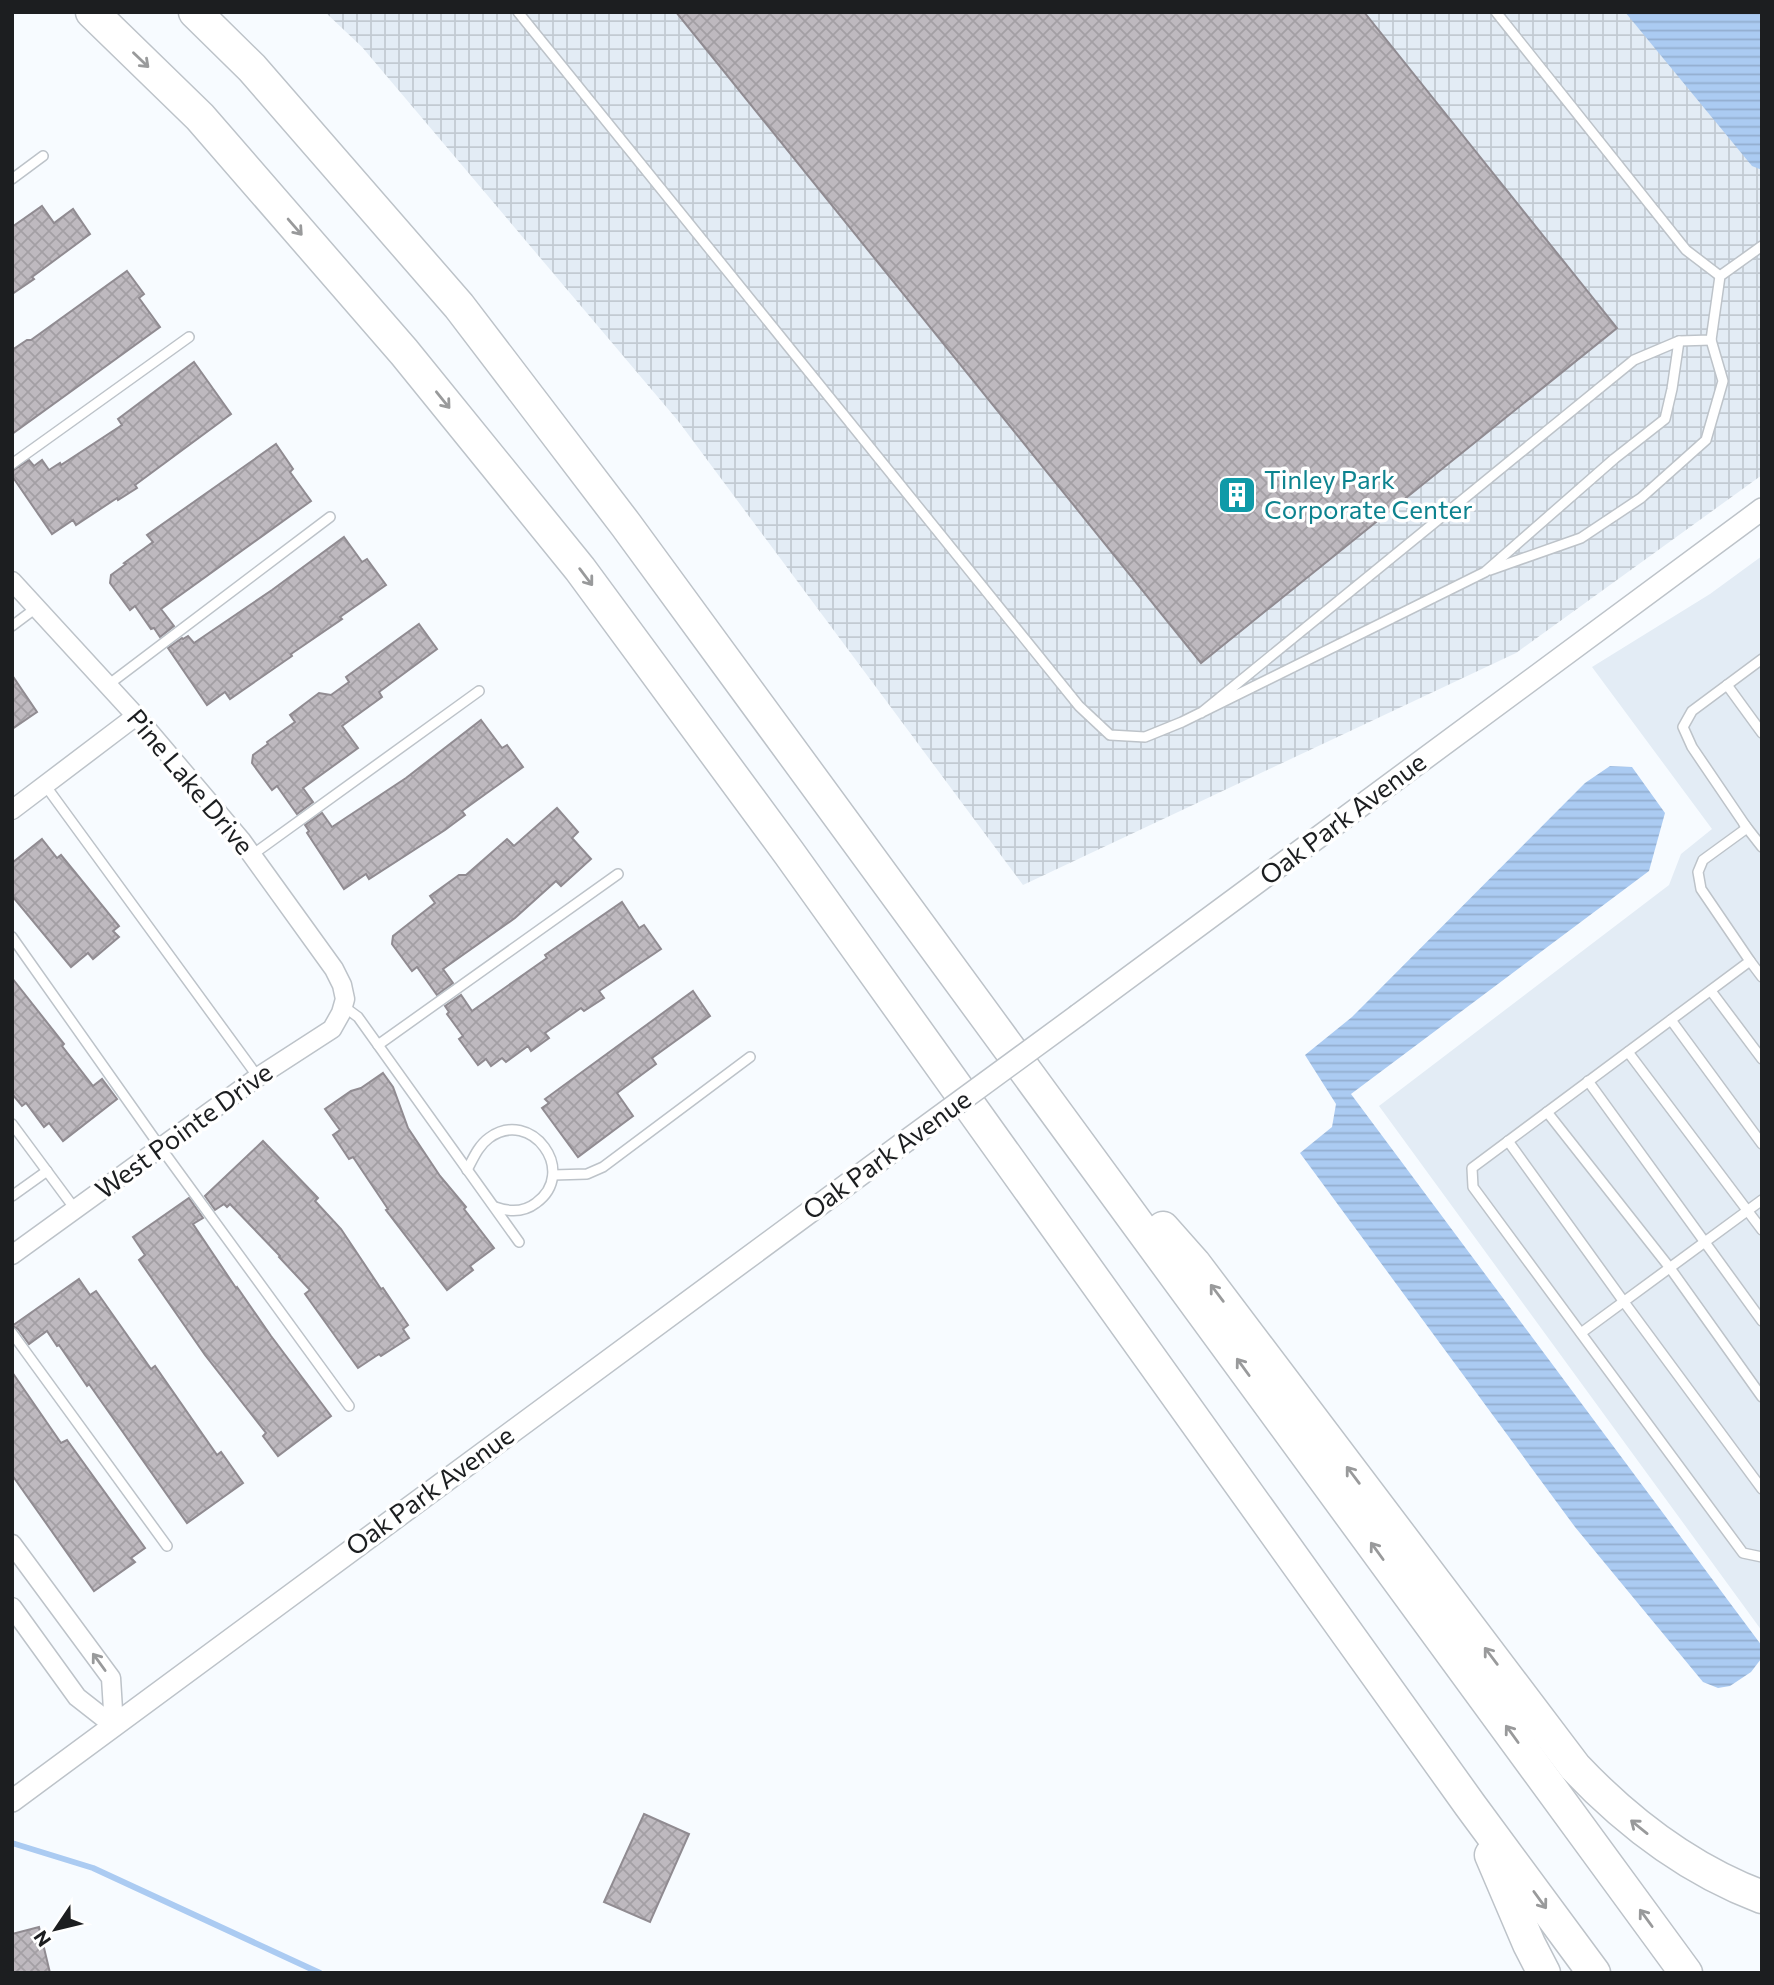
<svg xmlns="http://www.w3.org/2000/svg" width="1774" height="1985" font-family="Commissioner,sans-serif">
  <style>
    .built { fill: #e3ecf5 }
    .industrial { fill: url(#industrial-grid) }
    .water { fill: url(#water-rules) }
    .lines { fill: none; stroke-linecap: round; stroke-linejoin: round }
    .stream { stroke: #abcbf2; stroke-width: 6 }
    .building { fill: url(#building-cross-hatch); stroke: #908b91; stroke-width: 2 }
    .service-casing { stroke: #bdc3c9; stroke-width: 12 }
    .minor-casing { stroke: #bdc3c9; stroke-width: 21 }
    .tertiary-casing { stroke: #bdc3c9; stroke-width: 24 }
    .motorway-casing { stroke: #bdc3c9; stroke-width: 35 }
    .service { stroke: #fff; stroke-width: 9 }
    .minor { stroke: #fff; stroke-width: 18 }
    .tertiary { stroke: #fff; stroke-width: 21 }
    .motorway { stroke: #fff; stroke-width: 32 }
    .tertiary-bridge-casing { stroke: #bdc3c9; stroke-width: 24; stroke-linecap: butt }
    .tertiary-bridge { stroke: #fff; stroke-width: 21 }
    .oneway { stroke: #999a9b }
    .labels { text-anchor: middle; stroke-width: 7; stroke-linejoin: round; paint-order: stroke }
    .culture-label { font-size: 26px; fill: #0d838f; stroke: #fff; text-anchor: start }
    .street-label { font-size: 26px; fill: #1c1e20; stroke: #fff }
  </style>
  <defs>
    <pattern id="industrial-grid" width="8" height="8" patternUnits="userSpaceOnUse" patternTransform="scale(1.75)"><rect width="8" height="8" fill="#e3ecf5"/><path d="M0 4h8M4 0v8" fill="none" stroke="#c2cad2"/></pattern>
    <pattern id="water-rules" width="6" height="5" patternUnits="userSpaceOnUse" patternTransform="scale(1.75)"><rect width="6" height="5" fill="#abcbf2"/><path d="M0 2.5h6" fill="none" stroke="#93aecf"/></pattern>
    <pattern id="building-cross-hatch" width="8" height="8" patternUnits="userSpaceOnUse" patternTransform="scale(1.75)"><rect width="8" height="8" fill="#beb9bf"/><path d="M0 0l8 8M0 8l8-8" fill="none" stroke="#a39fa4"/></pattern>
  </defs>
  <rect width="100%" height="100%" fill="#f7fbff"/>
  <!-- built -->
  <path class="built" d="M1762,556V1631L1379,1106L1669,885L1681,854L1712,829L1592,667L1710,594Z"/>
  <!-- industrial -->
  <path class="industrial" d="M325,12H1762V475L1516,653L1023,885L679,422L362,47Z"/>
  <!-- water -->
  <g class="water">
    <path d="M1625,12H1762V170L1752,166Z"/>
    <path d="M1610,766L1632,767L1665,813L1649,871L1351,1094L1762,1646L1761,1659L1751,1672L1730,1686L1718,1688L1703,1682L1575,1527L1300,1153L1332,1127L1336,1104L1305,1055L1352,1017L1585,783Z"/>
  </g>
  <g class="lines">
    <!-- stream -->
    <path class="stream" d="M12,1843L93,1868L320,1973"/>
  </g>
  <!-- building -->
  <g class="building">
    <path d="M676,12H1364L1617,328L1201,663Z"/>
    <path d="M42,206L54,223L73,209L90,234L32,277L34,279L12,294V227Z"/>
    <path d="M127,271L144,294L139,298L160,327L12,434V350L27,340H31Z"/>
    <path d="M194,362L231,414L135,485L137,488L118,500L117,498L76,525L73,520L52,534L12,476V471L29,460L34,466L42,460L49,470L60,463L61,465L122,425L118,419Z"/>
    <path d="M276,444L293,469L290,472L311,501L161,609L174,626L160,637L154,628L151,629L135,606L130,610L110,583L111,575L126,564L124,563L153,542L147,535Z"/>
    <path d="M344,537L362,562L367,559L386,585L340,617L342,619L291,654L292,656L230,699L225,692L207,705L168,648L182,638L183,639L188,636L194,643L272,590Z"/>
    <path d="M419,624L437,649L379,692L382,697L342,726L358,748L303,788L313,802L297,814L277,786L272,790L252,763L253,755L268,744L267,742L295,722L290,715L319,693L331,695L349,682L346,677Z"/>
    <path d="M12,675L37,712L12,729Z"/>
    <path d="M481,720L502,748L507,745L523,767L462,811L465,815L445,830L369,879L366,874L344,889L307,833L309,831L305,825L322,813L332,827L406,778Z"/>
    <path d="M557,808L578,832L572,838L591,859L561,886L556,881L515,918L443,969L453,983L437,995L417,967L412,971L392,944L393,936L435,903L430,896L459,875H466L507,839L514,846Z"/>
    <path d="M42,839L57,858L61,855L119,926L113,931L119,937L93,959L88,953L71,967L12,896V863Z"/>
    <path d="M622,902L639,928L644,925L661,949L599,991L604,998L584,1011L581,1008L545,1033L549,1038L531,1051L528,1046L506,1062L502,1058L491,1066L486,1059L478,1065L459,1039L463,1036L447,1014L449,1012L445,1006L461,995L472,1011L547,958L545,955Z"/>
    <path d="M12,978L64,1044L62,1046L93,1086L102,1079L117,1099L63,1141L49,1123L44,1127L26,1103L22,1106L12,1094Z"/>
    <path d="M693,991L710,1016L652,1058L656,1064L617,1093L633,1116L578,1157L542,1108L549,1103L545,1099Z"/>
    <path d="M383,1073L393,1087L408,1128L440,1176L466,1207L464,1209L494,1248L470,1266L473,1270L447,1290L386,1210L388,1209L353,1157L349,1159L333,1135L340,1130L325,1109L351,1091L361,1088Z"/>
    <path d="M263,1141L318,1198L315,1201L341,1229L381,1289L383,1288L408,1325L403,1329L409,1338L381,1356L379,1354L358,1368L305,1294L310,1290L279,1257L280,1256L230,1204L227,1207L224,1204L215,1210L205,1196Z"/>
    <path d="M189,1198L203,1218L193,1224L236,1288L237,1287L271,1336L331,1416L278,1456L263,1436L266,1433L205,1355L139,1260L145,1255L133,1237Z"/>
    <path d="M79,1279L90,1295L96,1291L151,1369L155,1366L217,1455L221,1452L243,1483L187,1523L89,1384L87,1386L59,1345L57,1346L47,1331L29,1344L18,1329L12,1326Z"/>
    <path d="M12,1372L61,1443L67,1440L145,1548L131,1558L135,1562L94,1591L12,1475Z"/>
    <path d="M644,1814L689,1834L650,1922L604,1902Z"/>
    <path d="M39,1927L50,1973H12V1934Z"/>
  </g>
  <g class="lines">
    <defs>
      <g id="service">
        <path d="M518,12L1079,706L1110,735L1145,737L1182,722L1485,572L1614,459L1665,419L1672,389L1679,341L1634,360L1201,713"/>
        <path d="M1496,12L1686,250L1720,276"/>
        <path d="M12,179L43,156"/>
        <path d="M1679,341L1711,340L1720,276L1762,246"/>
        <path d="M12,464L189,337"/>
        <path d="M1490,570L1581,538L1641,498L1706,440L1723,381L1711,340"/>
        <path d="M12,626L36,608"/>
        <path d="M1762,659L1692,711L1683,727L1692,747L1747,828L1703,860L1698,872L1701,889L1750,961L1472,1168L1473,1187L1743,1553L1762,1557"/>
        <path d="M108,685L330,517"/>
        <path d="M1727,685L1762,733"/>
        <path d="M45,785L258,1077"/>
        <path d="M1744,824L1762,847"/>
        <path d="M252,855L479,691"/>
        <path d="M12,937L161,1148L349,1406"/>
        <path d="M1750,961L1762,977"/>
        <path d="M1711,991L1762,1059"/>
        <path d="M343,1006L358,1017L519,1242"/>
        <path d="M1671,1020L1762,1144"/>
        <path d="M378,1045L618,874"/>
        <path d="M1628,1052L1762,1230"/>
        <path d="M1588,1081L1762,1321"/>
        <path d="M1547,1112L1670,1268L1762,1397"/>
        <path d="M12,1124L75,1209"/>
        <path d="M1508,1141L1624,1302L1762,1489"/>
        <path d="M467,1170C473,1159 478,1146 489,1138C531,1107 579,1172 536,1203C523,1213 509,1212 495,1207"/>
        <path d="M553,1175L587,1174L603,1167L750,1057"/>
        <path d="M12,1196L47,1171"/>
        <path d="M12,1333L167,1546"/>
        <path d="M1581,1333L1762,1200"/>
      </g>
      <g id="minor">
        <path d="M12,581L136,716L241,840L334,969L342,985L345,999L341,1013L332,1029L258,1077L12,1255"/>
        <path d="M12,810L136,716"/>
        <path d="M12,1544L111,1678L114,1726"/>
        <path d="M12,1607L77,1697L114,1726"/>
      </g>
      <g id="tertiary">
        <path d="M1078,1015L1762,509"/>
        <path d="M12,1801L906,1141"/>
      </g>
      <g id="motorway">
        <path d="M92,12L200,117L404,352L580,569L789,853L1470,1805L1594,1973"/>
        <path d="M195,12L252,68L459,306L626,525L1686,1973"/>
        <path d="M1163,1228L1194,1263L1575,1767C1628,1823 1690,1870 1762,1897"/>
        <path d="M1491,1855L1529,1944L1544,1973"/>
      </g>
    </defs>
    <!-- service casing -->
    <use href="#service" class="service-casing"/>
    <!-- minor casing -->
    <use href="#minor" class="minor-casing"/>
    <!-- tertiary casing -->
    <use href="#tertiary" class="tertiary-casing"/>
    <!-- motorway casing -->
    <use href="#motorway" class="motorway-casing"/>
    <!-- service -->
    <use href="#service" class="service"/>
    <!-- minor -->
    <use href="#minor" class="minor"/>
    <!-- tertiary -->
    <use href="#tertiary" class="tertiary"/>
    <!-- motorway -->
    <use href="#motorway" class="motorway"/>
    <defs>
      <path id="tertiary-bridge" d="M906,1141L1078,1015"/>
    </defs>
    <!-- tertiary-bridge casing -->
    <use href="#tertiary-bridge" class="tertiary-bridge-casing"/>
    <!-- tertiary-bridge -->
    <use href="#tertiary-bridge" class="tertiary-bridge"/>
  </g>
  <!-- one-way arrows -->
  <defs><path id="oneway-shaft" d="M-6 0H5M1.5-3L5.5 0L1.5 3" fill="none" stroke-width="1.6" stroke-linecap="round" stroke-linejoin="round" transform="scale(1.75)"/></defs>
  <g class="oneway">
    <use href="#oneway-shaft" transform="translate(141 60) rotate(44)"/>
    <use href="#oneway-shaft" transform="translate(295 227) rotate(49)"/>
    <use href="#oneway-shaft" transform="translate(443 400) rotate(51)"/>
    <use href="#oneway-shaft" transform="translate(586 577) rotate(53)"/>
    <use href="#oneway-shaft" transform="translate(1217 1293) rotate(-127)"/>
    <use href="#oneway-shaft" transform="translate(1243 1367) rotate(-126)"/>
    <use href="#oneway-shaft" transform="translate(1353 1475) rotate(-127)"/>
    <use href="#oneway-shaft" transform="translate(1377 1551) rotate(-126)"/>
    <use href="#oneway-shaft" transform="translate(1491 1656) rotate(-127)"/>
    <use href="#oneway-shaft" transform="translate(99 1662) rotate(-126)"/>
    <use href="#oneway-shaft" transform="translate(1512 1734) rotate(-126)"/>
    <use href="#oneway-shaft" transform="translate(1639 1827) rotate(-141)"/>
    <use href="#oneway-shaft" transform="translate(1540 1900) rotate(54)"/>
    <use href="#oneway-shaft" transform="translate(1646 1918) rotate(-126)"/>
  </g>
  <!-- icons -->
  <defs>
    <symbol id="building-square" viewBox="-11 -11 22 22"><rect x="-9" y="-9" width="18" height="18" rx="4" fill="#0f9aa8" stroke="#fff"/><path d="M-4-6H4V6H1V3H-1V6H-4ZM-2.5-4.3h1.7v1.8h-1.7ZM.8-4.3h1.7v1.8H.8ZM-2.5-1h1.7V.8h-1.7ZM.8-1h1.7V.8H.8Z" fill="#fff"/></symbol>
  </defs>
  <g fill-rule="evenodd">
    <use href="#building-square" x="1215" y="473" width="44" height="44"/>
  </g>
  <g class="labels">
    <!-- culture labels -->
    <g class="culture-label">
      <text x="1264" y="489">Tinley Park<tspan x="1264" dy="30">Corporate Center</tspan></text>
    </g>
    <!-- street labels -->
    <g class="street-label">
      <text transform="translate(190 782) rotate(50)" y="9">Pine Lake Drive</text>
      <text transform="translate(1343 819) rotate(-37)" y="9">Oak Park Avenue</text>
      <text transform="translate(184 1131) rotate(-36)" y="9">West Pointe Drive</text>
      <text transform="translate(887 1155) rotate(-36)" y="9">Oak Park Avenue</text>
      <text transform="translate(430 1491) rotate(-36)" y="9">Oak Park Avenue</text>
    </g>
  </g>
  <!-- border -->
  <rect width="1774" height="1985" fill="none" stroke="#1c1e20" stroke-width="28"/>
  <!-- north arrow -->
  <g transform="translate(56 1929) rotate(235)" stroke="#ffffff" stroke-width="5" paint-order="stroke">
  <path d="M0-5L12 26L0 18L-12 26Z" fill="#1c1e20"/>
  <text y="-10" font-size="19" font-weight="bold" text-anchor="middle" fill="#1c1e20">N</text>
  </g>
</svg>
